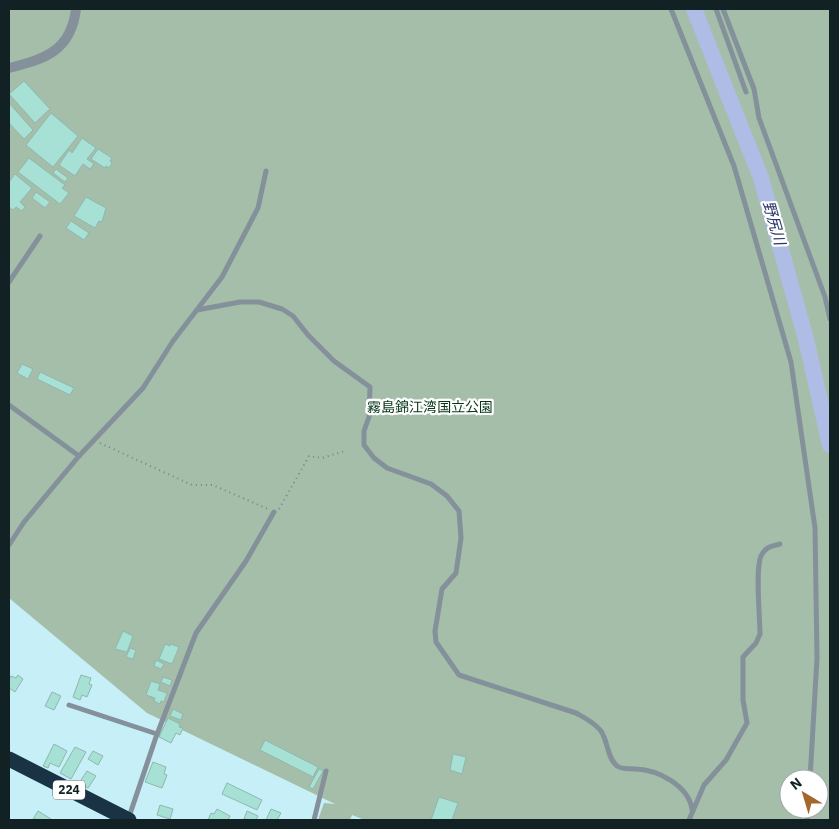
<svg xmlns="http://www.w3.org/2000/svg" width="839" height="829" font-family="'IBM Plex Sans','Noto Sans JP',sans-serif">
  <style>
    .green { fill: #a5beaa; fill-rule: evenodd }
    .lines { fill: none; stroke-linecap: round; stroke-linejoin: round }
    .river { stroke: #afbde6; stroke-width: 16 }
    .building { fill: #a7e0d4; stroke: #8fb7ae }
    .path { stroke: #6c888e; stroke-width: 2; stroke-dasharray: 1 4; stroke-linecap: butt }
    .lane { stroke: #84919a; stroke-width: 5 }
    .street { stroke: #84919a; stroke-width: 10 }
    .highway { stroke: #1a3344; stroke-width: 15 }
    .labels { text-anchor: middle; stroke-width: 4.5; stroke-linejoin: round; paint-order: stroke }
    .shield { fill: #fff; stroke: #586466; stroke-width: 1 }
    .shield-label { font-size: 12px; font-weight: bold; fill: #112124 }
    .park-label { font-size: 14px; fill: #063517; stroke: #fff }
    .water-label { font-size: 15px; font-style: italic; fill: #283669; stroke: #fff }
  </style>
  <rect width="100%" height="100%" fill="#c6eff7"/>
  <!-- green -->
  <path class="green" d="M9,9H830V820H365L352,815L350,820H318L324,803L335,804L147,713L9,598ZM789,779H819V809H789Z"/>
  <g class="lines">
    <!-- river -->
    <path class="river" d="M694,9L761,178L806,339L830,445"/>
  </g>
  <!-- building -->
  <g class="building">
    <path d="M24,81L50,109L35,123L9,94Z"/>
    <path d="M9,103L33,130L24,139L9,123Z"/>
    <path d="M51,113L78,136L53,167L26,145Z"/>
    <path d="M82,138L96,148L87,159L94,164L90,169L83,164L75,176L59,165L69,150L72,153Z"/>
    <path d="M98,149L112,158L110,161L112,163L109,168L106,166L105,168L91,159Z"/>
    <path d="M29,158L65,185L62,188L69,193L60,204L18,172Z"/>
    <path d="M56,169L68,178L65,182L53,173Z"/>
    <path d="M15,174L32,188L20,202L25,207L22,211L16,207L13,210L9,207V182Z"/>
    <path d="M36,192L50,202L45,208L32,198Z"/>
    <path d="M86,197L106,208L102,222L99,221L95,228L74,216Z"/>
    <path d="M71,221L89,233L84,240L66,228Z"/>
    <path d="M22,364L33,369L28,379L17,373Z"/>
    <path d="M40,372L74,388L70,395L37,379Z"/>
    <path d="M123,631L133,636L127,652L115,649Z"/>
    <path d="M165,644L170,646L171,644L179,647L172,664L159,659Z"/>
    <path d="M130,648L136,650L133,659L126,657Z"/>
    <path d="M156,660L164,664L161,669L154,666Z"/>
    <path d="M18,675L23,679L15,692L9,688V680L11,676L16,678Z"/>
    <path d="M81,675L91,678L89,684L92,685L87,697L82,695L80,700L73,697Z"/>
    <path d="M163,677L172,680L170,686L161,682Z"/>
    <path d="M151,681L160,684L158,690L167,693L164,702L161,701L160,704L154,701L155,698L146,695Z"/>
    <path d="M52,692L61,696L54,710L45,706Z"/>
    <path d="M173,709L183,714L181,720L170,716Z"/>
    <path d="M168,718L180,724L179,727L183,728L180,735L176,733L171,743L159,737Z"/>
    <path d="M265,740L318,767L313,777L260,750Z"/>
    <path d="M54,744L67,751L59,767L50,763L48,768L43,766Z"/>
    <path d="M75,747L86,752L71,779L60,773Z"/>
    <path d="M93,751L103,756L98,765L88,759Z"/>
    <path d="M453,754L466,757L462,774L450,770Z"/>
    <path d="M153,762L166,767L164,774L167,775L162,788L145,782Z"/>
    <path d="M319,769L323,771L313,789L309,787Z"/>
    <path d="M87,771L96,776L88,788L79,783Z"/>
    <path d="M227,783L262,800L257,810L222,794Z"/>
    <path d="M439,797L458,803L452,820H431Z"/>
    <path d="M160,805L173,809L170,819L157,815Z"/>
    <path d="M217,809L230,816L228,820H208L211,813L214,814Z"/>
    <path d="M271,809L281,813L277,820H266Z"/>
    <path d="M38,811L51,819V820L33,819Z"/>
    <path d="M247,811L258,816L256,820L244,819Z"/>
  </g>
  <g class="lines">
    <!-- path -->
    <g class="path">
      <path d="M100,443L192,485H213L268,509"/>
      <path d="M279,509L309,456L322,458L345,451"/>
    </g>
    <!-- lane -->
    <g class="lane">
      <path d="M671,9L734,166L791,362L815,528L817,658L810,779"/>
      <path d="M716,9L746,92"/>
      <path d="M723,9L754,89L759,118L825,297L830,319"/>
      <path d="M9,282L40,236"/>
      <path d="M197,310L240,302H259L282,309L293,316L308,335L334,361L370,387L369,417L364,431V445L374,458L387,468L431,484L447,496L459,511L461,538L456,573L442,589L435,631L436,642L459,675L576,713C585,718 594,722 601,731C608,741 607,758 617,766C623,770 629,768 636,769C658,770 688,785 692,809"/>
      <path d="M9,405L79,456"/>
      <path d="M9,545L24,522L79,456L143,388L173,341L222,277L258,208L266,171"/>
      <path d="M69,705L157,734"/>
      <path d="M129,817L156,737L196,633L246,561L274,512"/>
      <path d="M314,820L326,771"/>
      <path d="M689,820L704,785L726,760L747,723L743,700V657L756,643L760,634C760,617 755,569 761,556C765,547 772,546 780,544"/>
      <path d="M807,820L808,809"/>
    </g>
    <!-- street -->
    <path class="street" d="M9,68C45,59 71,51 76,9"/>
    <!-- highway -->
    <path class="highway" d="M9,759L129,820"/>
  </g>
  <g class="labels">
    <!-- shield labels -->
    <rect class="shield" x="53" y="780.5" width="32" height="19" rx="4"/>
    <g class="shield-label">
      <text x="69" y="794">224</text>
    </g>
    <!-- park labels -->
    <g class="park-label">
      <text x="430" y="412">霧島錦江湾国立公園</text>
    </g>
    <!-- water labels -->
    <g class="water-label">
      <text transform="translate(774 223) rotate(74)" y="5">野尻川</text>
    </g>
  </g>
  <!-- border -->
  <rect width="839" height="829" fill="none" stroke="#112124" stroke-width="20"/>
  <!-- north arrow -->
  <g transform="translate(804 794) rotate(322)"><circle r="24" fill="#ffffff" stroke="#a0a6a7"/>
  <path d="M0-4L9 19L0 12L-9 19Z" fill="#a5672c"/>
  <text y="-8" font-size="14" font-weight="bold" text-anchor="middle" fill="#112124">N</text>
  </g>
</svg>
